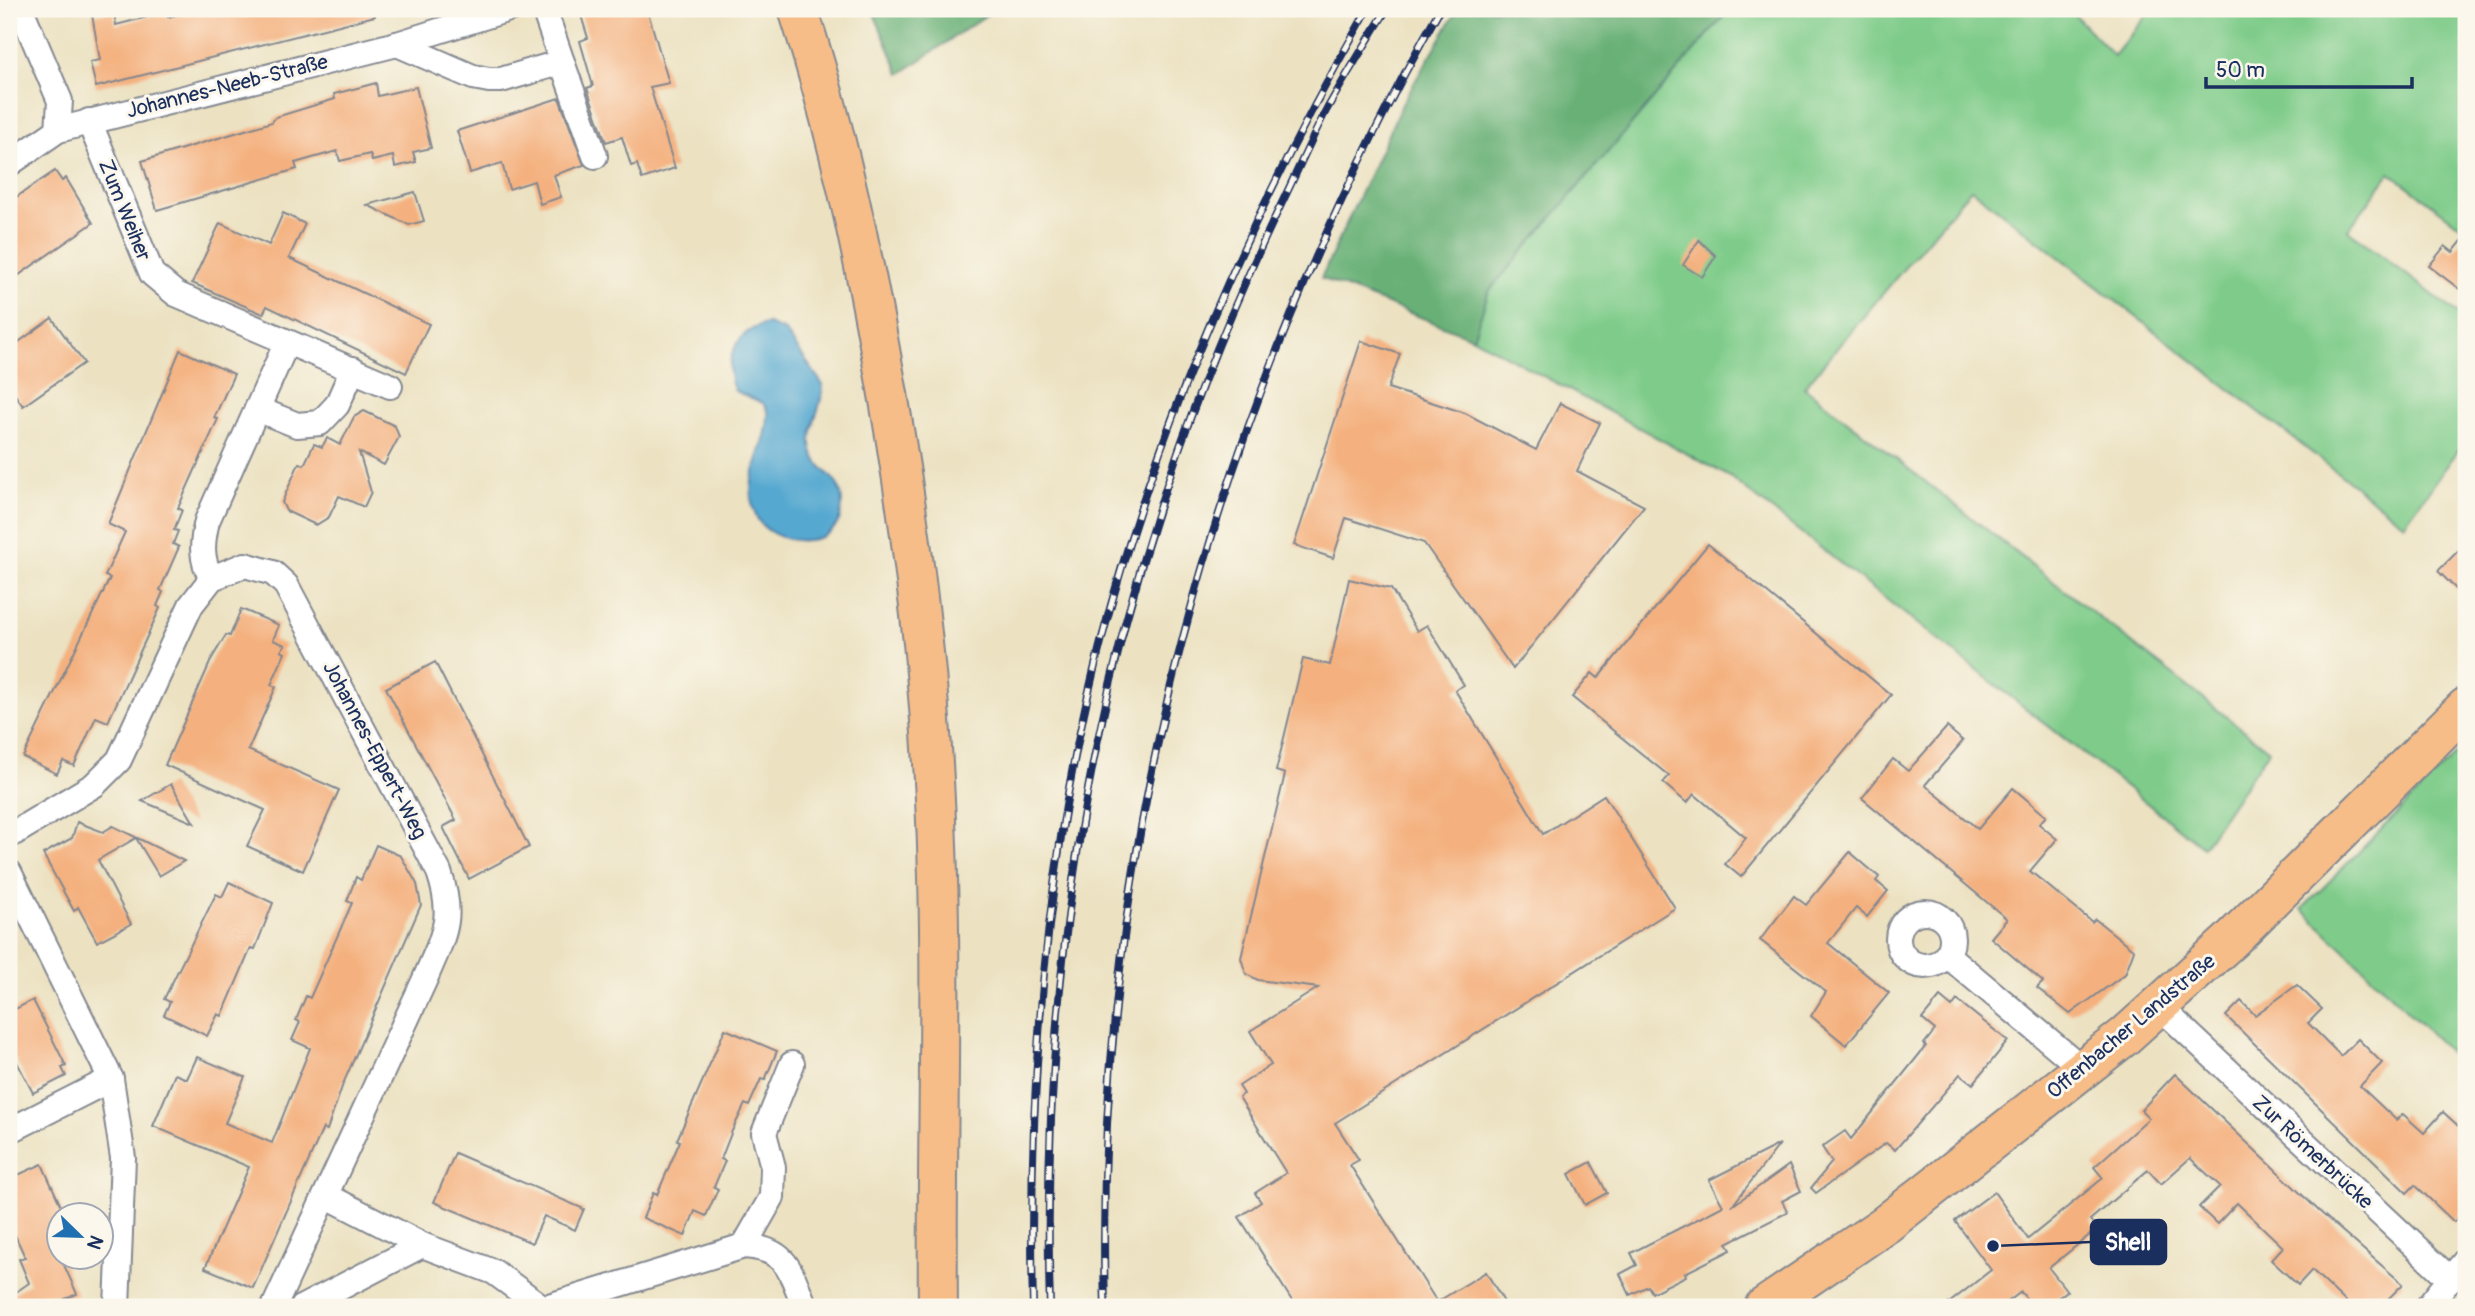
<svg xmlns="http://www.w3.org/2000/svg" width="2475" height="1316" font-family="Pangolin,sans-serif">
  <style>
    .green { fill: #7fcc8a; stroke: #4d7e74; stroke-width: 2 }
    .forest { fill: #67b076; stroke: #41706a; stroke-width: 2 }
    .water { fill: #54a8d0; stroke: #386c97; stroke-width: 2 }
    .building { fill: #f4b17f }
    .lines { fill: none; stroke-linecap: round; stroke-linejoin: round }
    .minor-casing { stroke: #848890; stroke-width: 28 }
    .primary-casing { stroke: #848890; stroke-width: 42 }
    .minor { stroke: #fff; stroke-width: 24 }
    .primary { stroke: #f7bd88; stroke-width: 38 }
    .rail-casing { stroke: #1b2f5e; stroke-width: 8 }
    .rail { stroke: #fbf7ec; stroke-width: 5; stroke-dasharray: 16; stroke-linecap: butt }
    .labels { text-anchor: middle; stroke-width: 6; stroke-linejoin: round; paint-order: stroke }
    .street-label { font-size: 21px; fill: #1b2f5e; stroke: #fbf7ec }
    .leader { fill: none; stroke: #1b2f5e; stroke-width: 2.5 }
    .callout-dot { fill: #1b2f5e; stroke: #fbf7ec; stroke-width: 2.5 }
    .callout { fill: #1b2f5e; stroke: #1b2f5e; stroke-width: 2.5 }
    .callout-label { font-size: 23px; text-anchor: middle; font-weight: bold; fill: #fff }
  </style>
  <rect width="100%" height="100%" fill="#fbf7ec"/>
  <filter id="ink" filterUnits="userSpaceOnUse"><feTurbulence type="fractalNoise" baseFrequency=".0143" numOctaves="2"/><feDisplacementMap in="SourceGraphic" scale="14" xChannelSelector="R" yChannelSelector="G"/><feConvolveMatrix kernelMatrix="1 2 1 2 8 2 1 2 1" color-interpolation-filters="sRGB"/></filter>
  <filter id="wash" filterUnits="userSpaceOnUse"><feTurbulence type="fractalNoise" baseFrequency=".00686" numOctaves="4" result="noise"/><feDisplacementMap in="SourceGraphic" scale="28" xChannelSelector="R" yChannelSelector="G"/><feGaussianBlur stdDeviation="1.57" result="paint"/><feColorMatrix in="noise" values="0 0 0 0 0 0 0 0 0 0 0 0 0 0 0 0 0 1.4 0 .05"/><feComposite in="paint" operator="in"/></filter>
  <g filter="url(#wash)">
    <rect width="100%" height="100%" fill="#ece2c2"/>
    <!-- green -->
    <g class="green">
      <path d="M1730,9H2069L2114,56L2152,9H2466V230L2390,173L2348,230L2466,320V440L2404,524L1971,189L1804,387L2269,750L2203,847L1730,477L1473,338L1489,291Z"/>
      <path d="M2466,744V1068L2302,909Z"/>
    </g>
    <!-- forest -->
    <g class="forest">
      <path d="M872,9H995L900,74Z"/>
      <path d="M1458,9H1730L1489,291L1473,338L1321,278L1404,100Z"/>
    </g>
    <!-- water -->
    <path class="water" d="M768,324L785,331L823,385C823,405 810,423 811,443C814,477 848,472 841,513C835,551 770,547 756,516C739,478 770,448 768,411L763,403L735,391C721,364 736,328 768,324Z"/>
    <g id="blocks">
      <!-- building -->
      <g class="building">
        <path d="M201,9H374L375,16L96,87L90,62L100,60L92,15L114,11L116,25L167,12L168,17Z"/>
        <path d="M579,9H647L669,83L650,87L675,168L642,179L637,164L631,166L622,137L606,142L587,88L593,86L580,41L588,38Z"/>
        <path d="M376,83L378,96L416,87L431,148L413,152L416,162L395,167L393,156L372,161L370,154L340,161L337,151L295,163L297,169L157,210L142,161L272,122L276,117L335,99L334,94Z"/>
        <path d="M559,98L584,165L554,175L561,197L540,204L534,181L509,189L502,163L470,173L457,131Z"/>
        <path d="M55,171L62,181L66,178L93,223L9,282V202Z"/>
        <path d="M415,192L424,221L409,225L367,205Z"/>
        <path d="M283,213L305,224L289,258L429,324L406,373L267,306L263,314L192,283L220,223L269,245Z"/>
        <path d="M2466,236V294L2429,266L2445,246L2453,252Z"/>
        <path d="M1699,240L1716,256L1702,277L1683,265Z"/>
        <path d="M52,318L84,363L23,406L9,386V349Z"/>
        <path d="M1361,341L1400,354L1388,388L1465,413L1536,450L1560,403L1600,423L1577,471L1644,506L1513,669L1424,543L1346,518L1333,558L1294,545Z"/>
        <path d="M180,350L234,374L214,418L218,419L178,508L182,510L174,530L178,531L173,544L179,547L160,590L163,592L157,606L160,608L108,722L96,717L74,766L63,761L57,774L23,757L110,578L105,576L125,532L108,524Z"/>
        <path d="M364,411L395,426L399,437L384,465L359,452L371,492L364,507L339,496L329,517L316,525L286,511L282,502L299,463L304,465L314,444L322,447L327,438L340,445L354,417Z"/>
        <path d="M2466,543V599L2438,571Z"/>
        <path d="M1708,544L1891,695L1741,877L1725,864L1746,838L1694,794L1687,803L1663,783L1669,776L1572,697L1592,673L1598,678Z"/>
        <path d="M1349,579L1391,589L1417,631L1427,625L1464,685L1455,690L1543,834L1604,795L1675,908L1335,1123L1359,1160L1350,1165L1437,1302L1486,1272L1507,1307H1296L1239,1217L1261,1202L1255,1193L1286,1173L1239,1097L1244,1094L1239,1086L1271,1065L1250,1031L1318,988L1258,980L1246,974L1241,958L1285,774L1276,771L1303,659L1330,665Z"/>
        <path d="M241,609L279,625L273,640L285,645L281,651L285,653L271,685L276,687L248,750L339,790L303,871L247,846L265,810L165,765L212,658L226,635L230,636Z"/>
        <path d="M435,662L529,847L469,879L443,827L456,820L386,688Z"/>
        <path d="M1947,727L1963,741L1925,785L1978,829L2013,788L2046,816L2039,824L2057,839L2030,871L2092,922L2095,919L2134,950L2125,974L2070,1014L2037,988L2043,982L1991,938L2007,919L1862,798L1893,759L1908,771Z"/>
        <path d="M171,784L194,823L142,801Z"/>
        <path d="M77,822L103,832L113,826L184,861L159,876L136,838L98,860L131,924L97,942L78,907L74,911L43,854L72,838Z"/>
        <path d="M376,845L401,856L417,884L421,905L343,1084L327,1130L323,1128L253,1288L205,1268L249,1167L153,1126L175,1074L187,1079L197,1057L245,1077L225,1123L272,1143L310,1048L292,1040L300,1022L296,1020L306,996L310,998L352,903L347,901L356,877L361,880Z"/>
        <path d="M1850,852L1879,877L1876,881L1888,891L1867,917L1856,908L1828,943L1889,993L1846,1045L1811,1016L1826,992L1760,940L1794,896L1806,905Z"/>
        <path d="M229,882L273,903L255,949L251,948L222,1016L218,1014L207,1036L164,1015L170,1002L164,999L216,894L222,897Z"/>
        <path d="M2297,985L2322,1009L2308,1023L2341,1056L2358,1039L2382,1063L2360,1086L2396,1120L2403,1114L2424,1133L2443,1112L2466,1133V1208L2454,1222L2415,1185L2407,1193L2226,1016L2241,1001L2255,1015Z"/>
        <path d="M1940,997L1952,1007L1957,1000L2008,1041L1973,1084L1960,1074L1895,1150L1886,1143L1816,1193L1811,1188L1832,1162L1822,1147L1845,1131L1851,1139L1926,1046L1924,1044L1935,1030L1922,1019Z"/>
        <path d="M33,1000L66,1066L62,1068L66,1076L33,1093L9,1047V1012Z"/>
        <path d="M725,1029L777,1051L765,1080L761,1079L749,1106L745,1104L732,1131L721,1159L725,1161L714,1187L718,1189L706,1216L695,1211L685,1236L643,1218L653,1193L657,1195L680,1141L677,1140Z"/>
        <path d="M2175,1074L2319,1211L2403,1284L2380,1307H2351L2312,1270L2298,1285L2271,1260L2283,1247L2237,1203L2217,1224L2199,1207L2220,1186L2190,1158L2161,1184L2148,1170L2090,1220L2097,1229L2049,1268L2067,1291L2046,1307H2033L2021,1292L2001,1307H1944L1991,1270L1955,1221L1994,1192L2028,1239L2103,1178L2094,1167L2149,1118L2141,1110Z"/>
        <path d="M1780,1144L1732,1206L1789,1165L1801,1191L1782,1201L1788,1212L1727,1243L1731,1250L1685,1273L1686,1276L1652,1293L1648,1286L1630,1295L1620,1274L1637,1265L1631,1253L1723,1206L1709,1180Z"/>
        <path d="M455,1153L584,1209L575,1230L544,1216L532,1243L434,1202Z"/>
        <path d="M1591,1162L1607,1193L1585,1205L1569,1174Z"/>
        <path d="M42,1164L64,1213L60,1214V1256L77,1294L65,1299L69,1307H9V1297L29,1283L19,1259L25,1257L9,1222V1179Z"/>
      </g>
    </g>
  </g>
  <g filter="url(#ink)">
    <use href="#blocks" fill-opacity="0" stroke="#848890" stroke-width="2"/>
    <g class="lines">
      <defs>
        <g id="minor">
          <path d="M397,44L473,77L489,80H501L562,62L544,9"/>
          <path d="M562,62L595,156"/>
          <path d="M89,121L152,274L176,294L390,386"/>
          <path d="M58,130L397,44L509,9"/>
          <path d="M9,164L58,130L60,101L21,9"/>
          <path d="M257,409L297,425L320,423L337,405L353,369"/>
          <path d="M212,578C200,560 202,542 207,521L287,342"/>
          <path d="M9,836L94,785L119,760L191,605L212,578L245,565L273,573L286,585L439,872C455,919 444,934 425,979L274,1307"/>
          <path d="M9,872L111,1079L123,1158L117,1307"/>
          <circle cx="1925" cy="939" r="27"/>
          <path d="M1947,955L2083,1069"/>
          <path d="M2159,1006L2450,1279L2466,1260"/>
          <path d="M9,1131L111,1079"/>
          <path d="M327,1196L422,1245L494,1272L542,1307"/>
          <path d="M744,1246L772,1197L773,1167L764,1133L792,1064"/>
          <path d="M303,1307L422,1245"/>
          <path d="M546,1307L744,1246C788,1249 790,1271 805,1307"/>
          <path d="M2428,1307L2450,1279"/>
        </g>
        <g id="primary">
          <path d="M798,9C835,122 860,238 881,355C908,502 928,650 935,800C944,969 936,1138 938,1307"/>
          <path d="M1764,1307L1886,1224L2125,1036L2230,941L2466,707"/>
        </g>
      </defs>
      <!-- minor casing -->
      <use href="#minor" class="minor-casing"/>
      <!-- primary casing -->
      <use href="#primary" class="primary-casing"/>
      <!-- minor -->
      <use href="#minor" class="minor"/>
      <!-- primary -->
      <use href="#primary" class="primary"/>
      <defs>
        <g id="rail">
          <path d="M1033,1307C1029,1147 1037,989 1062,830C1107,540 1222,262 1368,9"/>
          <path d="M1050,1307C1038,922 1110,562 1277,213C1294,179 1309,143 1327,109C1346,75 1367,42 1387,9"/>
          <path d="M1105,1307C1092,849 1216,406 1440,9"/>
        </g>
      </defs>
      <!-- rail casing -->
      <use href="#rail" class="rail-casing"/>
      <!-- rail -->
      <use href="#rail" class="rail"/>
    </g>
  </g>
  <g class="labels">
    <!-- street labels -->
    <g class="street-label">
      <text transform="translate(227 86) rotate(-14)" y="7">Johannes-Neeb-Straße</text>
      <text transform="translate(125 210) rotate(68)" y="7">Zum Weiher</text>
      <text transform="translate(375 750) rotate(62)" y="7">Johannes-Eppert-Weg</text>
      <text transform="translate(2131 1026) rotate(-40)" y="7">Offenbacher Landstraße</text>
      <text transform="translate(2313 1152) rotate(43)" y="7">Zur Römerbrücke</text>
    </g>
  </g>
  <!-- callouts -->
  <path class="leader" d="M1993 1246L2091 1242"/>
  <circle class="callout-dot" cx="1993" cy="1246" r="7"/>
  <rect class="callout" x="2091" y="1220" width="75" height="44" rx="7"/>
  <g class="callout-label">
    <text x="2128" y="1250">Shell</text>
  </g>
  <!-- margin -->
  <rect width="2475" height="1316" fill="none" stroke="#fbf7ec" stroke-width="35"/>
  <!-- north arrow -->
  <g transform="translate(80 1236) rotate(113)"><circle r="33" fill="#fbf7ec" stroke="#a1a7b3" stroke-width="2"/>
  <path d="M0-5L12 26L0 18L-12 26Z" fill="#1f6fb2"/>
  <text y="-10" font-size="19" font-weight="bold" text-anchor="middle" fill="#1b2f5e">N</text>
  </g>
  <!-- scale -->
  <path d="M2206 77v10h206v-10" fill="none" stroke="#1b2f5e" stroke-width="3.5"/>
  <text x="2216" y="77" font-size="21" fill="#1b2f5e" stroke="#fbf7ec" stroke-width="5" paint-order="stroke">50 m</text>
</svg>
